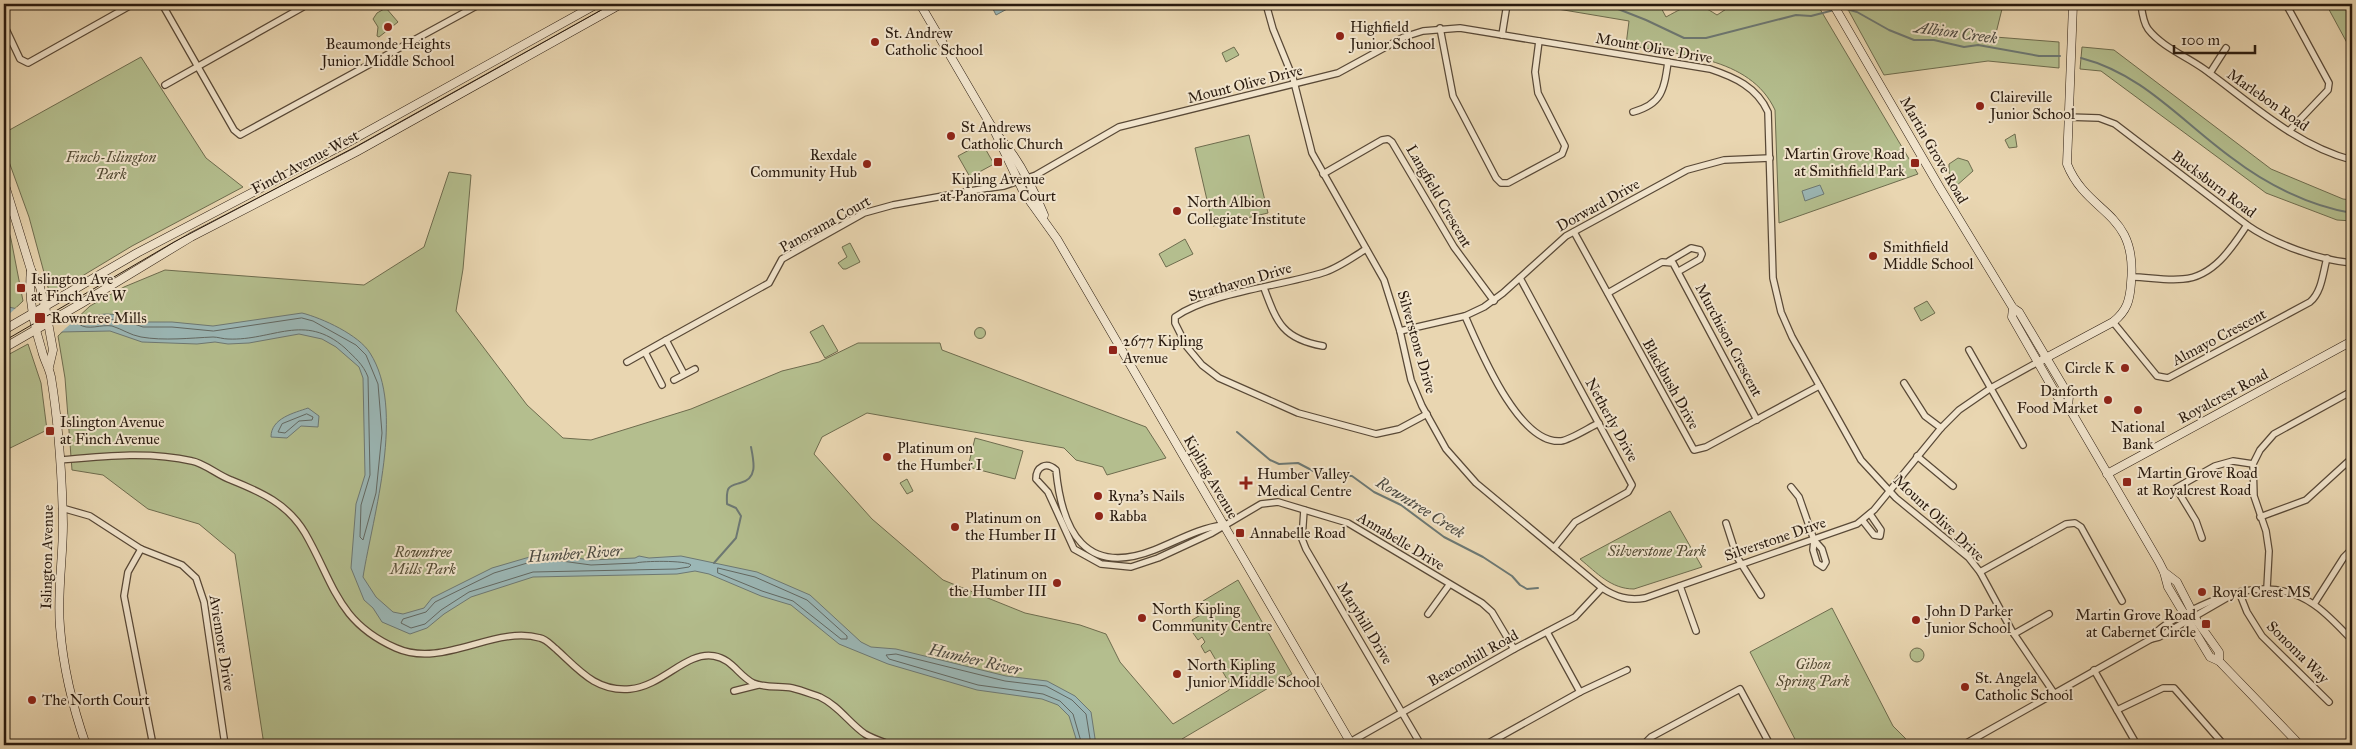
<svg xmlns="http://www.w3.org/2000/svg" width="2356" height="749" font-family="'IM FELL Great Primer',serif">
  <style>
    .green { fill: #b4be8e; stroke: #6e6c4e }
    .water { fill: #9bb7b6; stroke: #6d7873 }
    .pier { fill: #e9d6b1 }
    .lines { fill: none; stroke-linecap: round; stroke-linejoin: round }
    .shore { stroke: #626862; stroke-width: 1 }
    .stream { stroke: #6d7873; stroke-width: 2 }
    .street-casing { stroke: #594937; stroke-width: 8 }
    .secondary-casing { stroke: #291a0e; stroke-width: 9 }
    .street { stroke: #f1e4cc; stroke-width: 5.5 }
    .secondary { stroke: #f1e4cc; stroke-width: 8 }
    .tram { stroke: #291a0e; stroke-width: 1 }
    .poi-dot { fill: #8f2418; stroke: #f1e4cc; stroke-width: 2 }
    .labels { text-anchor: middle; stroke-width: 4; stroke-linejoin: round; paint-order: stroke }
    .poi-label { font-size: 15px; fill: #291a0e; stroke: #f1e4cc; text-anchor: start }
    .street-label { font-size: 15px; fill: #291a0e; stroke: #f1e4cc }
    .park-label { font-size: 15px; font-style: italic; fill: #534b34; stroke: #f1e4cc }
    .water-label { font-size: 16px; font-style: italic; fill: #4b4940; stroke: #f1e4cc }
  </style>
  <rect width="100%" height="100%" fill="#e9d6b1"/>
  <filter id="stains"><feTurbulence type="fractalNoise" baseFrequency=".004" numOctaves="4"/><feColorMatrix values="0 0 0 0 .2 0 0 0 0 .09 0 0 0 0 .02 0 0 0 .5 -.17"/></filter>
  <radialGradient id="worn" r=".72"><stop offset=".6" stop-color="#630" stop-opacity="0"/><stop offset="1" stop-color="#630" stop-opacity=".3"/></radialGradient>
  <!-- green -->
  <g class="green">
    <path d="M1528,4H1659L1666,17C1690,4 1694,0 1717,15L1734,4H1817L1918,174L1779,223L1775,110C1750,56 1678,55 1626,45L1629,21Z"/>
    <path d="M1845,4H2000L2003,5L1995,37L2059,42V68L1988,61L1884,75Z"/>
    <path d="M2326,4H2352V52Z"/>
    <path d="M386,8L398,22L379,37L377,36L378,27L373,19L377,13Z"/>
    <path d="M1234,47L1239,55L1226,62L1222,53Z"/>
    <path d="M2082,47L2114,50L2271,169L2343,199L2352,200V221L2337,220L2266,193L2101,71L2080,69Z"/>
    <path d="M141,57L206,158L243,187L132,246L59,290L49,291L29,217L4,148V133Z"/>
    <path d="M2015,134L2017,147L2009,148L2005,140Z"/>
    <path d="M1249,135L1268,213L1213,226L1195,148Z"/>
    <path d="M982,143L994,164L970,177L958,156Z"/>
    <path d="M1958,158L1968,161L1973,171L1955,187L1949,172V164Z"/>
    <path d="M449,172L471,175L463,269L456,311L527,405L563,438L591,440L691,409L782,371L819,362L858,343H940L942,350L1146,427L1166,458L1107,475L1103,467L1076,460L1064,448L867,413L822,437L814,454L872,519L943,580L1025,613L1080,625L1106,634L1120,662L1173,724L1229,690L1231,686L1210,650L1205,653L1201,646L1205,642L1202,637L1198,640L1193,633L1198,630L1192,620L1204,613L1202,609L1206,607L1203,601L1238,580L1292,674L1182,739L1186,745H812L805,741L797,745H264L235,554L199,524L148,509L103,475L72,470L65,378L58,336L90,306L124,287L165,270L364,285L424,247Z"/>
    <path d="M4,215L11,239L23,301L4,319Z"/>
    <path d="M1185,239L1193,254L1166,267L1159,254Z"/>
    <path d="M850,243L860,262L846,269H843L838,263L847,257L842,247Z"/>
    <path d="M1927,301L1935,313L1921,321L1914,308Z"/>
    <path d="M823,325L838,351L825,358L810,332Z"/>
    <circle cx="980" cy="333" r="5.5"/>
    <path d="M28,344L41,383L47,430L4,451V357Z"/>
    <path d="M975,438L1023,451L1015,479L968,467Z"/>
    <path d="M907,479L913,491L907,494L900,483Z"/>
    <path d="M1670,511L1702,567L1634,589C1611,589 1597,573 1580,559Z"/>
    <path d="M1832,608L1893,726L1912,745H1798L1750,652Z"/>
    <circle cx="1917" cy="655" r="7"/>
  </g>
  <!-- water -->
  <g class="water">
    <path d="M1002,4H1007L1009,8L996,15L993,9Z"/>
    <path d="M1820,185L1824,194L1805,201L1802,191Z"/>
    <path d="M4,306L41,314L81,316L107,314L123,315L144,322H172L213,326L302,313C322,318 359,335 370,353C406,409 373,515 363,577L376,597L393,612L403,614L424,608L432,598L492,568L533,556L554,555L591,560L635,558L639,556L649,558L681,556L757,572L810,595L861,642L871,647L896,649L1006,676L1047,681L1075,696L1091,712L1096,745H1078L1069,716L1058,705L1042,699L977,690L888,664L839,644L791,605L761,596L709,574L695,571L677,574L533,577L471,597L444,614L427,628L410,634L382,622L373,608L364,600L351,568L356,504L365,475L363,378L359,367L336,347L322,339L299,334L249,343L228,344L215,342L197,344L142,342L110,331L60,332L4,324Z"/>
    <path d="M308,408L319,416L318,427L301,426L287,438L271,437C271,418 294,413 308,408Z"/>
  </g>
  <!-- pier -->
  <path class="pier" d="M17,307L41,312L82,314L59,334L4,327V319Z"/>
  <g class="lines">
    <!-- shore -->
    <g class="shore">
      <path d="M302,318L313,321L356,345L366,355L378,384L382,433L376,493L363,540L360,537L361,505L370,475L368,377C363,364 355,358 345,348C304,312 273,341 228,339C223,339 218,337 213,337C190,338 164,341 141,337C130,335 122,329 112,326C102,324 87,331 79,324L81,321L107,319L122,320L143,327H172L213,331Z"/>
      <path d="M307,414L313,417L312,420L299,421L285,433L278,432L282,424Z"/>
      <path d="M554,560L591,565L636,563C642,561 686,560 691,565L689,567L676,569L533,572L469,592L441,610L425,624L411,628L401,623L403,619L426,612L435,602L494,573L534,561Z"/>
      <path d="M718,568L755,577L807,600L847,636V639H841L793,601L762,591L718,573Z"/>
      <path d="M1082,745L1073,714L1060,701L1043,694L978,685L889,659L886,655L896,654L1005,681L1046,686L1072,700L1086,714L1091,745"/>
    </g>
    <!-- stream -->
    <g class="stream">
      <path d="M1595,4L1613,7L1646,20L1684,38H1706L1796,15L1811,16L1834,10"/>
      <path d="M1839,9L1843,8L1857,12L1889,30L1914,40H1934L1964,47L1978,45L2039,56H2060"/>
      <path d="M2081,58C2143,74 2181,121 2232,158C2266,184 2309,206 2352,213"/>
      <path d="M1237,432L1270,460L1279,464L1298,463L1321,475L1352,476L1374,492L1401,505L1444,537L1483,557L1512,576L1520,585L1527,589L1538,588"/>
      <path d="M714,563L736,538L741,516L736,508L727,504C727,500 726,491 729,488C731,485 737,484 740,483C758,479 754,462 751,447"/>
    </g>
    <defs>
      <g id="street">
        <path d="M162,4L234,130L240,135L480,4"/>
        <path d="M728,4H735"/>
        <path d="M1266,4L1273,29L1293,78L1312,153L1384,280L1400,331L1411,380L1422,406L1446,449L1476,483L1602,588C1616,597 1628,601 1645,598L1857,524L1874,510L1941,428L1959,410L1991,388L2038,362"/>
        <path d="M2141,4C2142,12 2143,22 2148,29C2162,47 2186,56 2204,69C2251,103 2295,145 2352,160"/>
        <path d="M2286,4L2329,83L2328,90L2289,131"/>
        <path d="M4,25L20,59L28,63L133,4"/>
        <path d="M1440,28L1453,96L1496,178L1501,183H1508L1562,154L1565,146L1538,93L1535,72L1539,41"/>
        <path d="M1502,35L1507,4"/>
        <path d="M2210,73L2226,48"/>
        <path d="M165,85L303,7"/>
        <path d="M1633,112C1662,104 1664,90 1668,62"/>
        <path d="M2067,117L2099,118L2115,124L2247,225C2274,244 2319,260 2352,263"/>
        <path d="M1323,174L1382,140L1388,139L1392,142L1454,247L1494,301"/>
        <path d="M989,188L1004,186L1036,175L1119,127L1338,73L1404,37L1423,31L1460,28L1710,69C1734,77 1757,87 1768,112L1773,278L1781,312L1792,337L1861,460L1896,498L1969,558L1980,572L2012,631L2054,693"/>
        <path d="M1574,232L1694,450L1706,447L1819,386"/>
        <path d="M1366,249C1353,257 1337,269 1322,273C1280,286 1209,293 1175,317V323L1187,347L1202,365L1219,378L1298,413L1376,434L1399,429L1427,414"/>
        <path d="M1669,261L1691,248L1700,250L1702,254L1700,259L1679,271"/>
        <path d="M2132,277C2148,277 2166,281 2183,279C2213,277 2232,248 2247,225"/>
        <path d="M1520,278L1632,485L1628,492L1575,522L1554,548"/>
        <path d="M1264,288C1277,323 1283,339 1323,346"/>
        <path d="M1608,293L1662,262L1673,263L1757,420"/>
        <path d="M1465,316C1479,347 1518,445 1561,441C1570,440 1590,427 1599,423"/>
        <path d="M2113,322L2157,376L2168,378L2310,302C2322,292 2323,272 2327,258"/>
        <path d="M1400,331L1465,316L1484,307L1503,293L1566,236L1687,170L1724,160L1770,158"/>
        <path d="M1969,350L2023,445"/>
        <path d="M645,352L662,385"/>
        <path d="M627,362L666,340"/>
        <path d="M684,374L666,340L769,283L782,259L864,213L893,205L993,187"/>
        <path d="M674,380L695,369"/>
        <path d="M1904,383L1925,416L1941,428"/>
        <path d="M2348,394L2352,400"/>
        <path d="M1917,456L1953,486"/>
        <path d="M61,460C104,456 149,451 192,461C204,463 219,476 231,480C261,492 288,504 305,533C334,583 337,622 396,648C443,669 494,625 540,638C546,639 551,645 556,649C579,670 596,692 630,689C663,686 686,651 714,656C732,659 738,675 753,683C765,688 780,686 792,688C801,690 811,694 820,697C839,706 849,723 865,734C873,739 884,742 892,745"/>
        <path d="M1791,487L1799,497L1814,540"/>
        <path d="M62,508L90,516L141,549L182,565L196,578L204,602L225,745"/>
        <path d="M1304,510L1302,539L1306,549L1421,745"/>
        <path d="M2260,517L2306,500L2352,458"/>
        <path d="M1863,521L1874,535L1880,536L1881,530L1870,514"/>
        <path d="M1726,523L1737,557L1761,595"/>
        <path d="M1223,525C1199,528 1177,541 1154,550C1085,577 1062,531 1056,470C1046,461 1036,467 1036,479L1048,492L1074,549L1101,564L1131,567L1158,558L1212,533L1261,504L1278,502L1348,523L1482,603L1492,612L1514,649"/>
        <path d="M2202,538L2196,521L2176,488L2215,466L2233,461L2253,464"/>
        <path d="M1814,540L1822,549L1826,562L1823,567L1817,563L1813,550Z"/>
        <path d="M141,549L128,572L124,596L153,745"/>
        <path d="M1980,572L2066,524L2075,523L2081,527L2122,601"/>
        <path d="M1680,586L1696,631"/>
        <path d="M2267,588L2269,551L2266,531L2254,496L2253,464L2260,450L2274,434L2352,391"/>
        <path d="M2239,592L2247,612L2262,636L2329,702"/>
        <path d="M2314,604L2344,557L2352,549"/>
        <path d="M1428,614L1449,585"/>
        <path d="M1547,632L1580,692"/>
        <path d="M2014,634L2049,614"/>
        <path d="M2151,639C2159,625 2180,617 2194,609C2232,590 2275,578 2313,604C2327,613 2340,628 2352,640"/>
        <path d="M2094,670L2137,745"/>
        <path d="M734,691L758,685"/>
        <path d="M2117,710L2163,688H2174L2224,745"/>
        <path d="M1350,742L1514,649L1575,617L1602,588"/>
        <path d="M1485,745L1580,692L1627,670"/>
        <path d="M1643,745L1651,737L1740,689L1768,741L1766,745"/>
        <path d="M1963,745L2151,639L2159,637L2230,596"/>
        <path d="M2349,745L2352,742"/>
      </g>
      <g id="secondary">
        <path d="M920,4L996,134L1024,193L1057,239L1352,745"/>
        <path d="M1833,4L1940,188L2013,308L2019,312L2069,396L2068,406"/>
        <path d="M999,137C1019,159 1033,188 1044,215"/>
        <path d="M4,182L31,270L40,287L45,306L53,350L49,367"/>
        <path d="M31,270C28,297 34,326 42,351C44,360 49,367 51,377C59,426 62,475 63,524C63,558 57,593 60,627C63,666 73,708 86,745"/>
        <path d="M2013,308L2012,317L2060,401L2068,406L2159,562L2164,572L2168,587L2210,657L2219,661L2300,745"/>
        <path d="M4,330L137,253L345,144L597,4"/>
        <path d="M4,348L82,303L191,237L356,152L621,4"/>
        <path d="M2042,360L2113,322C2127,311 2130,300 2131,283C2138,210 2088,216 2067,164L2073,4"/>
        <path d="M2107,474L2352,341"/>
        <path d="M2164,572L2177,582L2197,621L2219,652V661"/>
      </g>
    </defs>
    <!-- street casing -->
    <use href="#street" class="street-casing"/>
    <!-- secondary casing -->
    <use href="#secondary" class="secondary-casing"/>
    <!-- street -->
    <use href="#street" class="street"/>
    <!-- secondary -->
    <use href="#secondary" class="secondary"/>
    <!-- tram -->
    <path class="tram" d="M4,341L174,242L357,146L612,4"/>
  </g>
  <!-- markers -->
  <g class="poi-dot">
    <circle cx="388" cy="27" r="5"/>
    <circle cx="1340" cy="36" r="5"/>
    <circle cx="875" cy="42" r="5"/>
    <circle cx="1980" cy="106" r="5"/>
    <circle cx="951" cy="136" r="5"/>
    <rect x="993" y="157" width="10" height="10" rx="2.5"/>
    <rect x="1910" y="158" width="10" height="10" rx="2.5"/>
    <circle cx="867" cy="164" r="5"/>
    <circle cx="1177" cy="211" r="5"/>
    <circle cx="1873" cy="256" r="5"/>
    <rect x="16" y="283" width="10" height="10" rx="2.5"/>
    <rect x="34" y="312" width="12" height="12" rx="2.5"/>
    <rect x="1108" y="345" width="10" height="10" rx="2.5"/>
    <circle cx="2125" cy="368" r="5"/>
    <circle cx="2108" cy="400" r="5"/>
    <circle cx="2138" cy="410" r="5"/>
    <rect x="45" y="426" width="10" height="10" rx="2.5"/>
    <circle cx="887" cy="457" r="5"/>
    <rect x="2122" y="477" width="10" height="10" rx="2.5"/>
    <path d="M1243.5 475.5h5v5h5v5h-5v5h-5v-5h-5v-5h5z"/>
    <circle cx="1098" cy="496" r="5"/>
    <circle cx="1099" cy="516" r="5"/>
    <circle cx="955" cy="527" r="5"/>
    <rect x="1235" y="528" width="10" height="10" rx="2.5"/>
    <circle cx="1057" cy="583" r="5"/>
    <circle cx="2202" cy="592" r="5"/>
    <circle cx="1142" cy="618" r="5"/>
    <circle cx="1916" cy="620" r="5"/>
    <rect x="2201" y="619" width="10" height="10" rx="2.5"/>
    <circle cx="1177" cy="674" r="5"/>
    <circle cx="1965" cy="687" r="5"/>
    <circle cx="32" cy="700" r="5"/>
  </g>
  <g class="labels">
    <!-- poi labels -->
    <g class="poi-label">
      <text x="1350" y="32">Highfield<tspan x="1350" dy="17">Junior School</tspan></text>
      <text x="885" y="38">St. Andrew<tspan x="885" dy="17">Catholic School</tspan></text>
      <text x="388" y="49" text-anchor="middle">Beaumonde Heights<tspan x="388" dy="17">Junior Middle School</tspan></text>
      <text x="1990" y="102">Claireville<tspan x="1990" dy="17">Junior School</tspan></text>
      <text x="961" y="132">St Andrews<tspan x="961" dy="17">Catholic Church</tspan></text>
      <text x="1905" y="159" text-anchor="end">Martin Grove Road<tspan x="1905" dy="17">at Smithfield Park</tspan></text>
      <text x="857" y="160" text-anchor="end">Rexdale<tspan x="857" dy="17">Community Hub</tspan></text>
      <text x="998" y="184" text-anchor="middle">Kipling Avenue<tspan x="998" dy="17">at Panorama Court</tspan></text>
      <text x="1187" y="207">North Albion<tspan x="1187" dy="17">Collegiate Institute</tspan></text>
      <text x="1883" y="252">Smithfield<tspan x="1883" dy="17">Middle School</tspan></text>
      <text x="31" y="284">Islington Ave<tspan x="31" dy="17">at Finch Ave W</tspan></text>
      <text x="51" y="323">Rowntree Mills</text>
      <text x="1123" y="346">2677 Kipling<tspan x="1123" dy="17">Avenue</tspan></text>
      <text x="2115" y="373" text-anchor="end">Circle K</text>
      <text x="2098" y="396" text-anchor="end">Danforth<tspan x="2098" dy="17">Food Market</tspan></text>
      <text x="60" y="427">Islington Avenue<tspan x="60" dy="17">at Finch Avenue</tspan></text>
      <text x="2138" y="432" text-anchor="middle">National<tspan x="2138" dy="17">Bank</tspan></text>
      <text x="897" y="453">Platinum on<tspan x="897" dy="17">the Humber I</tspan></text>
      <text x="2137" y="478">Martin Grove Road<tspan x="2137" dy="17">at Royalcrest Road</tspan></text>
      <text x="1257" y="479">Humber Valley<tspan x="1257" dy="17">Medical Centre</tspan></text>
      <text x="1108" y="501">Ryna's Nails</text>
      <text x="1109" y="521">Rabba</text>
      <text x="965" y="523">Platinum on<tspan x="965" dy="17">the Humber II</tspan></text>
      <text x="1250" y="538">Annabelle Road</text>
      <text x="1047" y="579" text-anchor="end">Platinum on<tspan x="1047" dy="17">the Humber III</tspan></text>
      <text x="2212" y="597">Royal Crest MS</text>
      <text x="1152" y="614">North Kipling<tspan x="1152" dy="17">Community Centre</tspan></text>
      <text x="1926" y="616">John D Parker<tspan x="1926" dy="17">Junior School</tspan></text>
      <text x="2196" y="620" text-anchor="end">Martin Grove Road<tspan x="2196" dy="17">at Cabernet Circle</tspan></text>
      <text x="1187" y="670">North Kipling<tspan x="1187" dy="17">Junior Middle School</tspan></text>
      <text x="1975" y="683">St. Angela<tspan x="1975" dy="17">Catholic School</tspan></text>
      <text x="42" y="705">The North Court</text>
    </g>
    <!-- street labels -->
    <g class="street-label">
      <text transform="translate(1654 48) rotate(10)" y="5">Mount Olive Drive</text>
      <text transform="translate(1245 84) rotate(-14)" y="5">Mount Olive Drive</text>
      <text transform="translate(2268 100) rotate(35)" y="5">Marlebon Road</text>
      <text transform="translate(1934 150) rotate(60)" y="5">Martin Grove Road</text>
      <text transform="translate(305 162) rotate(-28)" y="5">Finch Avenue West</text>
      <text transform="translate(2214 184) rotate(37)" y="5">Bucksburn Road</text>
      <text transform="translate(1439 196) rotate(60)" y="5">Langfield Crescent</text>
      <text transform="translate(1598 205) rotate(-29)" y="5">Dorward Drive</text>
      <text transform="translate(825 224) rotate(-29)" y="5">Panorama Court</text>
      <text transform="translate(1240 282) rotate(-16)" y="5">Strathavon Drive</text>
      <text transform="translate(2219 337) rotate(-28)" y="5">Almayo Crescent</text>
      <text transform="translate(1729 340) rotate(62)" y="5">Murchison Crescent</text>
      <text transform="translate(1417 342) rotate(74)" y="5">Silverstone Drive</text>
      <text transform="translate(1671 384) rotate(61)" y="5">Blackbush Drive</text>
      <text transform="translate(2223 396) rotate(-28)" y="5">Royalcrest Road</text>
      <text transform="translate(1612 420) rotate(61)" y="5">Netherly Drive</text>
      <text transform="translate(1211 477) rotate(60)" y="5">Kipling Avenue</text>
      <text transform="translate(1939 518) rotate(43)" y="5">Mount Olive Drive</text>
      <text transform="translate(1775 539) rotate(-19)" y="5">Silverstone Drive</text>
      <text transform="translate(1401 541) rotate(31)" y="5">Annabelle Drive</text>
      <text transform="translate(47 557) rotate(-89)" y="5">Islington Avenue</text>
      <text transform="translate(1365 623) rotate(59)" y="5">Maryhill Drive</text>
      <text transform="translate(222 643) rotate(81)" y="5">Aviemore Drive</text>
      <text transform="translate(2298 652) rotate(45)" y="5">Sonoma Way</text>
      <text transform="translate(1473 658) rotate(-29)" y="5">Beaconhill Road</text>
    </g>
    <!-- park labels -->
    <g class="park-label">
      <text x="111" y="162">Finch-Islington<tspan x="111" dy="17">Park</tspan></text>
      <text x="1657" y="556">Silverstone Park</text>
      <text x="423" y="557">Rowntree<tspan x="423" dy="17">Mills Park</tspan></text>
      <text x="1813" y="669">Gihon<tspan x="1813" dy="17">Spring Park</tspan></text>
    </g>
    <!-- water labels -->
    <g class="water-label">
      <text transform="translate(1956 32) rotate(8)" y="6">Albion Creek</text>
      <text transform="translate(1421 507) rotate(32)" y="6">Rowntree Creek</text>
      <text transform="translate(575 553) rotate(-4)" y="6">Humber River</text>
      <text transform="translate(975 659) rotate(13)" y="6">Humber River</text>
    </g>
  </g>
  <!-- margin -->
  <rect width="2356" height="749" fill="none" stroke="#e9d6b1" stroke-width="20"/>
  <rect x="5" y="5" width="2346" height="739" fill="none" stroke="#291a0e" stroke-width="2.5"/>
  <rect x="10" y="10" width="2336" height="729" fill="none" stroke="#291a0e"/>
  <!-- scale -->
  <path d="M2174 45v8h81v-8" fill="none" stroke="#291a0e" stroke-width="2.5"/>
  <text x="2181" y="45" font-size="15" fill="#291a0e" stroke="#f1e4cc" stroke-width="4" paint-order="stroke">100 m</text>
  <rect width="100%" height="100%" filter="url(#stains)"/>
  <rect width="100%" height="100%" fill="url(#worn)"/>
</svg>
